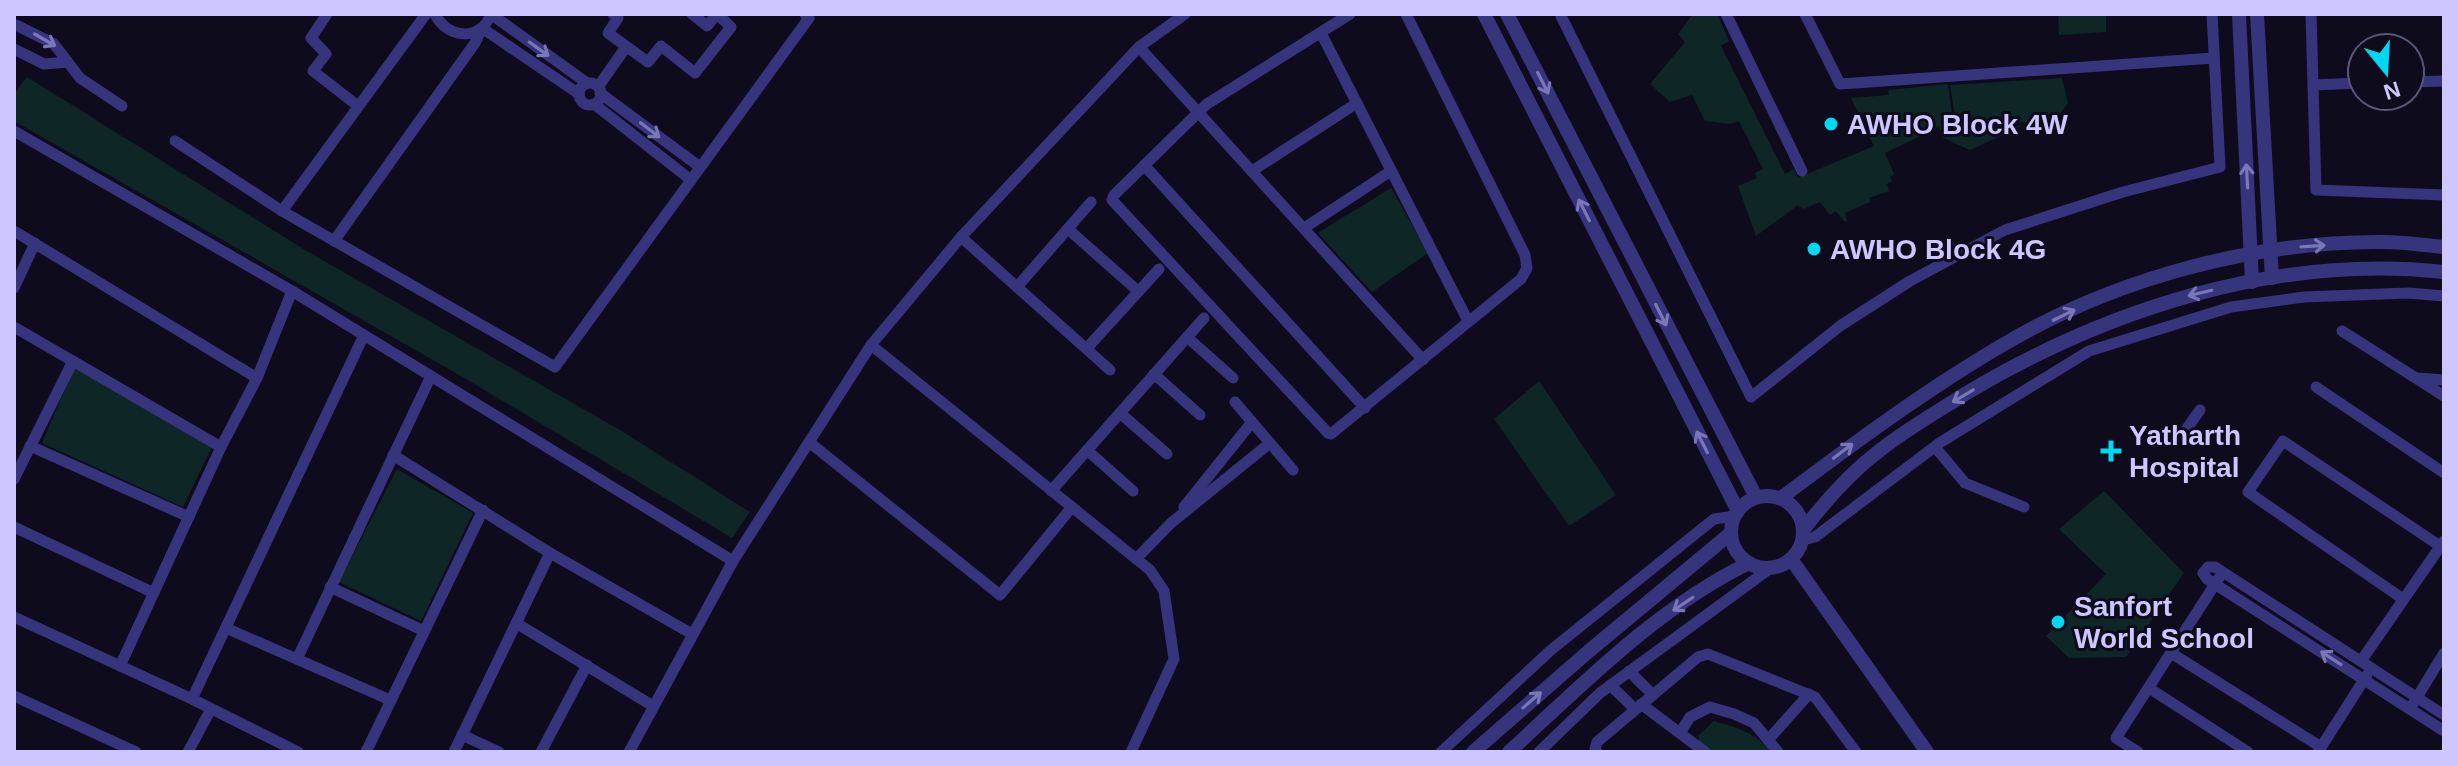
<svg xmlns="http://www.w3.org/2000/svg" width="2458" height="766" font-family="Helvetica,sans-serif">
  <style>
    .green { fill: #0e2726 }
    .lines { fill: none; stroke-linecap: round; stroke-linejoin: round }
    .minor { stroke: #37347e; stroke-width: 11 }
    .tertiary { stroke: #37347e; stroke-width: 14 }
    .oneway { stroke: #7b76b8 }
    .poi-dot { fill: #00d7f2; stroke: #0e0b1d; stroke-width: 3 }
    .labels { text-anchor: middle; stroke-width: 6; stroke-linejoin: round; paint-order: stroke }
    .poi-label { font-size: 28px; font-weight: bold; fill: #cec7ff; stroke: #0e0b1d; text-anchor: start }
  </style>
  <rect width="100%" height="100%" fill="#0e0b1d"/>
  <!-- green -->
  <g class="green">
    <path d="M1693,14H1717L1729,41L1721,46L1785,174L1794,169L1798,178L1874,146L1851,98L1889,95L1888,90L1948,84L1953,122L2022,126L1970,150L1943,138L1939,127L1885,153L1894,174L1890,177L1892,181L1887,184L1889,191L1869,198L1870,202L1845,213L1847,221L1845,222L1836,211L1830,215L1820,202L1803,209L1798,205L1756,236L1738,186L1757,178L1755,173L1763,169L1739,121L1731,124L1705,121L1692,95L1670,102L1650,84L1685,42L1678,34Z"/>
    <path d="M2058,14H2106V32L2059,35Z"/>
    <path d="M27,77L305,250L620,430L750,512L732,538L461,376L14,121V94Z"/>
    <path d="M2062,78L2068,103L2059,115L2031,123L1955,117L1950,85Z"/>
    <path d="M1391,188L1428,253L1372,292L1318,233Z"/>
    <path d="M74,368L212,447L183,507L42,443Z"/>
    <path d="M1539,381L1616,495L1569,526L1494,419Z"/>
    <path d="M397,469L473,513L421,621L339,582Z"/>
    <path d="M2104,491L2184,573L2126,657L2069,658L2046,636L2106,574L2059,529Z"/>
    <path d="M1714,721C1736,727 1756,733 1771,752H1709L1700,745L1698,736Z"/>
  </g>
  <g class="lines">
    <!-- minor -->
    <g class="minor">
      <path d="M327,14L311,38L326,54L313,71L358,106"/>
      <path d="M435,14C447,39 481,42 491,14L587,83"/>
      <path d="M613,14L618,18L608,33L648,62L661,46L695,73L731,27L717,14L707,26L692,14"/>
      <path d="M1350,14L1207,104L1114,195L1112,200L1328,433L1331,434L1521,279L1527,268L1525,255L1406,14"/>
      <path d="M1562,14L1561,16L1751,397L1840,326L1910,281L2005,230L2123,192L2220,167L2212,14"/>
      <path d="M1726,14L1802,171"/>
      <path d="M1805,14L1840,84L2214,58"/>
      <path d="M2311,14L2316,190L2444,195"/>
      <path d="M16,25L54,44L80,78L122,106"/>
      <path d="M1321,33L1468,321"/>
      <path d="M1139,47L1423,360"/>
      <path d="M14,49L44,64L68,62"/>
      <path d="M2410,82L2444,81"/>
      <circle cx="590" cy="94" r="11"/>
      <path d="M2313,85L2362,83"/>
      <path d="M598,87L626,47"/>
      <path d="M600,93L700,167"/>
      <path d="M594,104L691,180"/>
      <path d="M14,131L292,291L733,561"/>
      <path d="M175,141L282,211L555,367L809,18L805,14"/>
      <path d="M1144,165L1365,408"/>
      <path d="M1252,171L1357,103"/>
      <path d="M282,211L426,14"/>
      <path d="M1304,228L1391,171"/>
      <path d="M1069,230L1138,291"/>
      <path d="M14,231L257,378"/>
      <path d="M961,237L1110,370"/>
      <path d="M334,241L475,43L482,28L579,94"/>
      <path d="M1017,287L1091,202"/>
      <path d="M14,288L35,243"/>
      <path d="M14,327L221,447"/>
      <path d="M2342,331L2444,396"/>
      <path d="M1187,337L1233,378"/>
      <path d="M871,345L1150,570L1164,591L1174,659L1131,752"/>
      <path d="M1087,348L1159,269"/>
      <path d="M1154,374L1200,415"/>
      <path d="M2417,378L2444,380"/>
      <path d="M2316,387L2444,473"/>
      <path d="M1235,402L1293,470"/>
      <path d="M1120,413L1167,454"/>
      <path d="M2185,431L2200,410"/>
      <path d="M809,442L1000,595L1072,507"/>
      <path d="M30,446L189,517"/>
      <path d="M1935,447L1965,483L2024,507"/>
      <path d="M1087,450L1133,491"/>
      <path d="M393,455L550,553L692,634"/>
      <path d="M14,479L73,361"/>
      <path d="M1051,491L1204,318"/>
      <path d="M1184,507L1252,422"/>
      <path d="M14,527L154,593"/>
      <path d="M1803,540L1815,537L1941,442L2089,351L2231,307L2304,297L2408,293L2444,296"/>
      <path d="M1136,559L1171,523L1270,443"/>
      <path d="M330,587L424,631"/>
      <path d="M2403,599L2248,492L2283,441L2440,546"/>
      <path d="M14,617L192,699L298,752"/>
      <path d="M516,623L653,706"/>
      <path d="M226,628L390,700"/>
      <path d="M2171,653L2321,747"/>
      <path d="M297,659L431,376"/>
      <path d="M2361,661L2444,541"/>
      <path d="M120,666L221,447L257,378L292,291"/>
      <path d="M1629,671L1653,695"/>
      <path d="M1610,685L1635,709"/>
      <path d="M2149,688L2248,752"/>
      <path d="M14,696L136,752"/>
      <path d="M192,699L364,335"/>
      <path d="M1641,704L1705,752"/>
      <path d="M2413,704L2444,653"/>
      <path d="M2444,715L2215,567H2208L2203,573L2207,579L2444,731"/>
      <path d="M1680,733L1690,717L1710,707L1734,714L1754,723L1778,752"/>
      <path d="M462,735L499,752"/>
      <path d="M1768,740L1809,694"/>
      <path d="M188,752L211,709"/>
      <path d="M366,752L483,510"/>
      <path d="M454,752L550,553"/>
      <path d="M541,752L587,665"/>
      <path d="M629,752L733,561L871,345L961,237L1139,47L1185,14"/>
      <path d="M1441,752L1551,650L1714,519L1735,516"/>
      <path d="M1539,752L1600,693L1772,567"/>
      <path d="M1597,752L1595,749L1597,742L1698,657L1708,654L1815,697L1856,752"/>
      <path d="M2138,752L2116,738L2219,578"/>
      <path d="M2318,752L2367,675"/>
    </g>
    <!-- tertiary -->
    <g class="tertiary">
      <path d="M1484,14L1738,511"/>
      <path d="M1507,14L1756,497"/>
      <path d="M2239,14L2252,282"/>
      <path d="M2257,14L2272,278"/>
      <circle cx="1767" cy="532" r="36"/>
      <path d="M1781,498C1854,443 1927,389 2006,343C2117,278 2255,241 2383,242C2403,242 2424,245 2444,247"/>
      <path d="M1804,529C1826,500 1850,473 1879,451C1905,430 1937,412 1965,394C2107,309 2276,254 2444,272"/>
      <path d="M1791,559L1927,752"/>
      <path d="M1473,752L1589,651L1731,533"/>
      <path d="M1509,752C1584,683 1657,608 1749,563"/>
    </g>
  </g>
  <!-- one-way arrows -->
  <defs><path id="oneway-shaft" d="M-6 0H5M1.5-3L5.5 0L1.5 3" fill="none" stroke-width="1.6" stroke-linecap="round" stroke-linejoin="round" transform="scale(2)"/></defs>
  <g class="oneway">
    <use href="#oneway-shaft" transform="translate(45 40) rotate(30)"/>
    <use href="#oneway-shaft" transform="translate(539 49) rotate(36)"/>
    <use href="#oneway-shaft" transform="translate(1543 83) rotate(63)"/>
    <use href="#oneway-shaft" transform="translate(650 130) rotate(37)"/>
    <use href="#oneway-shaft" transform="translate(2247 176) rotate(-93)"/>
    <use href="#oneway-shaft" transform="translate(1584 210) rotate(-117)"/>
    <use href="#oneway-shaft" transform="translate(2313 246) rotate(-4)"/>
    <use href="#oneway-shaft" transform="translate(2200 293) rotate(167)"/>
    <use href="#oneway-shaft" transform="translate(1661 315) rotate(63)"/>
    <use href="#oneway-shaft" transform="translate(2064 315) rotate(-26)"/>
    <use href="#oneway-shaft" transform="translate(1963 396) rotate(149)"/>
    <use href="#oneway-shaft" transform="translate(1702 442) rotate(-117)"/>
    <use href="#oneway-shaft" transform="translate(1843 451) rotate(-37)"/>
    <use href="#oneway-shaft" transform="translate(1683 604) rotate(146)"/>
    <use href="#oneway-shaft" transform="translate(2331 658) rotate(-147)"/>
    <use href="#oneway-shaft" transform="translate(1532 700) rotate(-41)"/>
  </g>
  <!-- markers -->
  <g class="poi-dot">
    <circle cx="1831" cy="124" r="8"/>
    <circle cx="1814" cy="249" r="8"/>
    <path d="M2107 439h8v8h8v8h-8v8h-8v-8h-8v-8h8z"/>
    <circle cx="2058" cy="622" r="8"/>
  </g>
  <g class="labels">
    <!-- poi labels -->
    <g class="poi-label">
      <text x="1847" y="134">AWHO Block 4W</text>
      <text x="1830" y="259">AWHO Block 4G</text>
      <text x="2129" y="445">Yatharth<tspan x="2129" dy="32">Hospital</tspan></text>
      <text x="2074" y="616">Sanfort<tspan x="2074" dy="32">World School</tspan></text>
    </g>
  </g>
  <!-- border -->
  <rect width="2458" height="766" fill="none" stroke="#cec7ff" stroke-width="32"/>
  <!-- north arrow -->
  <g transform="translate(2386 72) rotate(162)"><circle r="38" fill="#0e0b1d" stroke="#5b5677" stroke-width="2"/>
  <path d="M0-6L14 30L0 20L-14 30Z" fill="#00d7f2"/>
  <text y="-12" font-size="22" font-weight="bold" text-anchor="middle" fill="#cec7ff">N</text>
  </g>
</svg>
